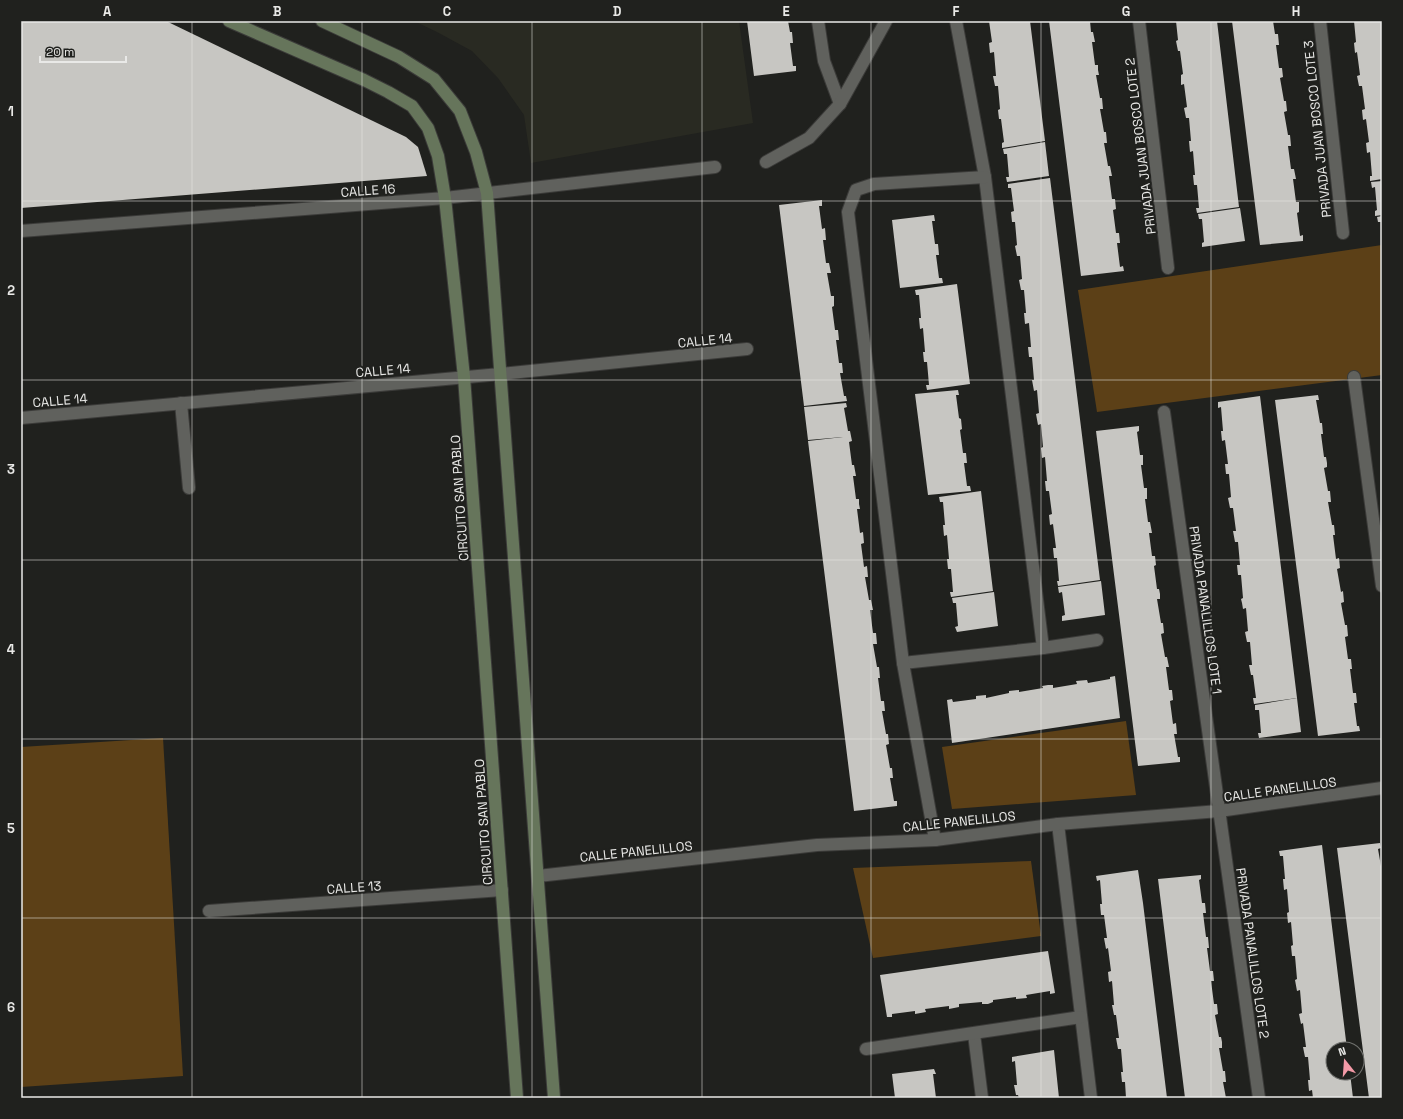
<svg xmlns="http://www.w3.org/2000/svg" width="1403" height="1119" font-family="'Space Grotesk',sans-serif">
  <style>
    .built { fill: #292a22 }
    .green { fill: #5c4017 }
    .building { fill: #c7c6c2 }
    .lines { fill: none; stroke-linecap: round; stroke-linejoin: round }
    .minor-casing { stroke: #3b3b39; stroke-width: 14 }
    .secondary-casing { stroke: #3b3b39; stroke-width: 14 }
    .minor { stroke: #60615d; stroke-width: 12 }
    .secondary { stroke: #66755b; stroke-width: 12 }
    .grid { fill: none; stroke: #e9e9e7; stroke-width: 1; stroke-opacity: 0.55 }
    .labels { text-anchor: middle; stroke-width: 4; stroke-linejoin: round; paint-order: stroke }
    .street-label { font-size: 13px; fill: #e9e9e7; stroke: #20211e }
    .neatline { fill: none; stroke: #e9e9e7; stroke-width: 1.5 }
    .grid-label { font-size: 13px; text-anchor: middle; font-weight: bold; fill: #e9e9e7 }
  </style>
  <rect width="100%" height="100%" fill="#20211e"/>
  <!-- built -->
  <path class="built" d="M414,21H739L753,123L531,163L524,115L498,78L472,51L437,32Z"/>
  <!-- green -->
  <g class="green">
    <path d="M1382,245V375L1097,412L1078,290Z"/>
    <path d="M1126,721L1136,795L952,809L942,747Z"/>
    <path d="M163,738L183,1076L21,1087V747Z"/>
    <path d="M1031,861L1041,936L873,958L853,868Z"/>
  </g>
  <!-- building -->
  <g class="building">
    <path d="M21,21H166L406,137L418,147L427,176L21,208Z"/>
    <path d="M747,21H788L790,32H792L793,43H790L793,66H796V71L754,76Z"/>
    <path d="M989,21H1030L1045,141L1002,148V143L1004,142L1001,119H999L998,110L1000,109L998,86H995L993,76H996L994,52L990,53L989,43L992,42Z"/>
    <path d="M1049,21H1090L1091,32H1093L1095,42H1092L1095,65H1098V70L1099,75H1096L1100,98H1102L1103,109H1100L1104,132H1106L1107,143H1104L1108,166H1110L1112,176H1109L1112,199H1115L1116,209L1113,210L1116,233H1119L1120,243H1117L1120,267L1123,266L1124,271L1081,276Z"/>
    <path d="M1176,21H1217L1239,207L1197,213L1196,208H1199L1197,185H1194L1193,175H1195L1193,151L1190,152L1189,141H1191L1189,118H1186L1184,108L1187,107L1184,84L1181,85V75L1183,74L1180,51H1178L1176,41L1178,40Z"/>
    <path d="M1232,21H1273L1275,34H1278L1279,45H1276L1279,68H1282L1283,77L1280,78L1284,101H1286L1287,111L1284,112L1288,135H1290L1291,146H1288L1291,169H1294L1296,179H1293L1296,202H1299V212L1297,213L1300,236L1303,235V241L1260,245Z"/>
    <path d="M1354,21H1382V179L1370,181V176H1372L1370,152L1367,153L1366,143L1369,142L1366,119L1363,120L1362,110L1365,109L1362,86H1359L1357,76L1360,75L1357,52L1355,53L1354,43L1356,42Z"/>
    <path d="M1045,142L1049,176L1007,182L1006,177H1009L1007,154H1004L1003,149Z"/>
    <path d="M1050,178L1100,580L1058,586L1057,581H1059L1057,558H1054L1053,548H1056L1053,524L1050,525L1049,515L1052,514L1049,491H1046L1045,481H1047L1045,457L1042,458L1041,448L1043,447L1041,424L1038,425L1036,414L1039,413L1037,390L1034,391L1032,380H1034L1032,357H1029L1028,347H1031L1029,323L1025,324L1024,313H1026L1024,290H1021L1019,280L1022,279L1020,256H1017L1015,246L1017,245L1015,222H1012L1011,212L1014,211L1011,188H1008V184Z"/>
    <path d="M1382,181V215L1375,216V211L1377,210L1375,187L1372,188L1371,182Z"/>
    <path d="M822,200V206H819L822,229L825,228L826,240H823L826,263H829L831,273H827L831,296H834V306L832,307L835,330H838L839,340H836L839,363H842L843,373H840L844,396H846L847,401L804,406L779,205Z"/>
    <path d="M1240,208L1245,241L1202,247V243L1204,242L1202,219H1199L1198,214Z"/>
    <path d="M934,215L935,221H932L935,244H938L939,255H936L939,278H942L943,283L900,288L892,220Z"/>
    <path d="M1382,216V225L1381,226V222H1378L1377,217Z"/>
    <path d="M957,284L970,384L927,390L926,385H929L927,362H924L923,352H925L923,328L920,329L919,318H921L919,295H916L915,290Z"/>
    <path d="M958,390L959,395H956L959,418L961,419L962,429L960,430L963,453H966L967,463H964L967,486H970L971,491L928,495L915,394Z"/>
    <path d="M1318,395L1319,400H1316L1320,423H1322L1323,434H1321L1324,457H1326L1327,463V467L1324,468L1328,491H1330L1331,502H1328L1332,525H1334L1335,535H1333L1336,559L1339,558L1340,568L1337,569L1341,592L1343,591L1344,602L1341,603L1345,625H1347L1348,636L1345,637L1348,659H1351L1352,669H1350L1353,693H1356L1357,703H1354L1357,726H1359L1360,731L1318,736L1275,400Z"/>
    <path d="M1260,396L1297,698L1254,704L1253,698H1256L1253,675H1251L1249,665H1252L1250,642H1247L1245,632L1248,631L1246,608L1243,609L1242,603L1241,599L1243,598L1241,575H1238L1237,565H1240L1238,542H1235L1233,531H1236L1233,508H1230L1228,498L1231,497L1229,474H1226L1225,464H1228L1225,440L1222,441L1221,431H1223L1221,407L1218,408V402Z"/>
    <path d="M846,403L847,407L844,408L848,431H850L852,441L849,442L852,465H854L856,476H853L856,499H859V504L860,509H857L860,533L863,532L864,543L861,544L864,567L867,566L868,577H865L869,600H871L873,610H870L873,633H876L877,644H873L877,667H879L880,678H878L881,701H884L885,711H882L886,734H888L889,744L886,745L890,768H892L893,778H890L894,801H897V806L854,811L808,441L843,437L808,440L804,407Z"/>
    <path d="M1139,426V431L1137,432L1140,455H1143V465H1141L1144,488H1147V499H1145L1148,522H1150L1152,533H1149L1152,556H1155L1156,565L1154,566L1157,589H1159L1160,594V599H1157L1161,623H1163L1164,633L1161,634L1165,657H1167L1169,667H1166L1169,690H1172L1173,700L1170,701L1173,724L1176,723L1177,734H1174L1178,757H1180V762L1138,766L1096,431Z"/>
    <path d="M981,491L993,591L951,597L950,592H953L951,569H948L947,559H949L947,535L944,536L943,525H945L943,502H940L939,497Z"/>
    <path d="M1101,581L1105,615L1062,621V616L1065,615L1062,592L1059,593L1058,587Z"/>
    <path d="M994,592L998,626L957,632L955,627L958,626L956,603H953L952,598Z"/>
    <path d="M1115,676L1120,718L952,743L947,700L952,699L953,702L976,699V696L986,695V698L1009,693V691L1019,690V692L1043,688L1042,686L1048,685H1053V688L1077,684L1076,681L1087,680L1088,683L1110,679V677Z"/>
    <path d="M1297,698L1301,732L1259,738L1258,733H1261L1259,710H1255V705Z"/>
    <path d="M1380,843L1381,848L1378,849L1382,872V1098H1369L1337,848Z"/>
    <path d="M1322,845L1347,1049H1333V1073H1350L1353,1098H1313L1312,1090L1309,1091L1308,1080H1310L1308,1057H1305L1303,1047H1306L1303,1023L1301,1024L1299,1014L1302,1013L1300,990L1297,991L1295,980L1297,979L1295,956H1292L1291,946L1293,945L1291,922L1288,923L1287,913L1289,912L1287,889L1284,890L1283,879H1285L1283,856H1280L1279,851Z"/>
    <path d="M1138,870L1143,903L1167,1098H1126L1125,1082H1122L1121,1072H1123L1121,1049H1118L1116,1038H1119L1116,1015H1114L1112,1005H1114L1112,981L1109,982L1108,972L1111,971L1108,948L1106,949L1104,938H1107L1104,915H1101L1100,904H1102L1100,880L1097,881L1096,876Z"/>
    <path d="M1201,875V879L1199,880L1202,903H1205L1206,913H1203L1206,937H1208L1209,948H1207L1210,971H1213L1214,981H1211L1214,1004H1217L1218,1014L1215,1015L1219,1037H1221L1222,1042V1048H1219L1223,1071H1225L1226,1082H1223L1226,1098H1185L1158,879Z"/>
    <path d="M1048,951L1055,993L1050,994V991L1026,995L1027,998L1016,999V997L993,1000V1002L988,1004H982V1002L959,1004V1007L949,1009V1006L925,1009L926,1012L915,1014V1011L892,1014V1017H887L880,975Z"/>
    <path d="M1054,1050L1059,1098H1019L1018,1095H1016L1014,1085H1017L1015,1061L1012,1062V1057Z"/>
    <path d="M934,1069L936,1074H933L936,1098H895L892,1074Z"/>
  </g>
  <g class="lines">
    <defs>
      <g id="minor">
        <path d="M818,21L824,61L840,104"/>
        <path d="M956,21L985,177L1043,648"/>
        <path d="M1139,21L1168,268"/>
        <path d="M1320,21L1343,233"/>
        <path d="M766,162L809,138L840,104L886,21"/>
        <path d="M21,231L445,198L715,167"/>
        <path d="M1354,377L1382,586"/>
        <path d="M181,403L189,488"/>
        <path d="M1164,412L1259,1098"/>
        <path d="M21,418L500,374L747,349"/>
        <path d="M903,663L1043,648L1097,640"/>
        <path d="M1058,824L1091,1098"/>
        <path d="M935,840L903,663L848,212L856,190L874,184L985,177"/>
        <path d="M538,876L817,845L935,840L1058,824L1219,811L1382,788"/>
        <path d="M209,911L502,890"/>
        <path d="M974,1034L982,1098"/>
        <path d="M866,1049L1081,1017"/>
      </g>
      <g id="secondary">
        <path d="M229,21L364,80L388,92L412,106L428,128L438,156L445,198L464,377L517,1098"/>
        <path d="M322,21L399,57L434,79L460,111L476,152L487,193L554,1098"/>
      </g>
    </defs>
    <!-- minor casing -->
    <use href="#minor" class="minor-casing"/>
    <!-- secondary casing -->
    <use href="#secondary" class="secondary-casing"/>
    <!-- minor -->
    <use href="#minor" class="minor"/>
    <!-- secondary -->
    <use href="#secondary" class="secondary"/>
  </g>
  <!-- grid -->
  <path class="grid" d="M192,21V1098M362,21V1098M532,21V1098M702,21V1098M871,21V1098M1041,21V1098M1211,21V1098M21,201H1382M21,380H1382M21,560H1382M21,739H1382M21,918H1382"/>
  <g class="labels">
    <!-- street labels -->
    <g class="street-label">
      <text transform="translate(1317 129) rotate(-96)" y="5">PRIVADA JUAN BOSCO LOTE 3</text>
      <text transform="translate(1140 146) rotate(-97)" y="5">PRIVADA JUAN BOSCO LOTE 2</text>
      <text transform="translate(368 190) rotate(-4)" y="5">CALLE 16</text>
      <text transform="translate(705 340) rotate(-6)" y="5">CALLE 14</text>
      <text transform="translate(383 370) rotate(-5)" y="5">CALLE 14</text>
      <text transform="translate(60 400) rotate(-5)" y="5">CALLE 14</text>
      <text transform="translate(459 498) rotate(-94)" y="5">CIRCUITO SAN PABLO</text>
      <text transform="translate(1206 610) rotate(82)" y="5">PRIVADA PANALILLOS LOTE 1</text>
      <text transform="translate(1280 789) rotate(-8)" y="5">CALLE PANELILLOS</text>
      <text transform="translate(959 821) rotate(-6)" y="5">CALLE PANELILLOS</text>
      <text transform="translate(483 822) rotate(-94)" y="5">CIRCUITO SAN PABLO</text>
      <text transform="translate(636 851) rotate(-6)" y="5">CALLE PANELILLOS</text>
      <text transform="translate(354 887) rotate(-4)" y="5">CALLE 13</text>
      <text transform="translate(1253 953) rotate(82)" y="5">PRIVADA PANALILLOS LOTE 2</text>
    </g>
  </g>
  <!-- border -->
  <rect width="1403" height="1119" fill="none" stroke="#20211e" stroke-width="44"/>
  <!-- north arrow -->
  <g transform="translate(1345 1061) rotate(343)"><circle r="19" fill="#20211e" stroke="#70716e"/>
  <path d="M0-3L7 15L0 10L-7 15Z" fill="#f39aa7"/>
  <text y="-6" font-size="11" font-weight="bold" text-anchor="middle" fill="#e9e9e7">N</text>
  </g>
  <!-- scale -->
  <path d="M40 56v6h86v-6" fill="none" stroke="#e9e9e7" stroke-width="2"/>
  <text x="46" y="56" font-size="12" fill="#e9e9e7" stroke="#20211e" stroke-width="3" paint-order="stroke">20 m</text>
  <rect x="22" y="22" width="1359" height="1075" class="neatline"/>
  <g class="grid-label">
    <text x="107" y="16">A</text>
    <text x="277" y="16">B</text>
    <text x="447" y="16">C</text>
    <text x="617" y="16">D</text>
    <text x="786" y="16">E</text>
    <text x="956" y="16">F</text>
    <text x="1126" y="16">G</text>
    <text x="1296" y="16">H</text>
    <text x="11" y="116">1</text>
    <text x="11" y="295">2</text>
    <text x="11" y="474">3</text>
    <text x="11" y="654">4</text>
    <text x="11" y="833">5</text>
    <text x="11" y="1012">6</text>
  </g>
</svg>
